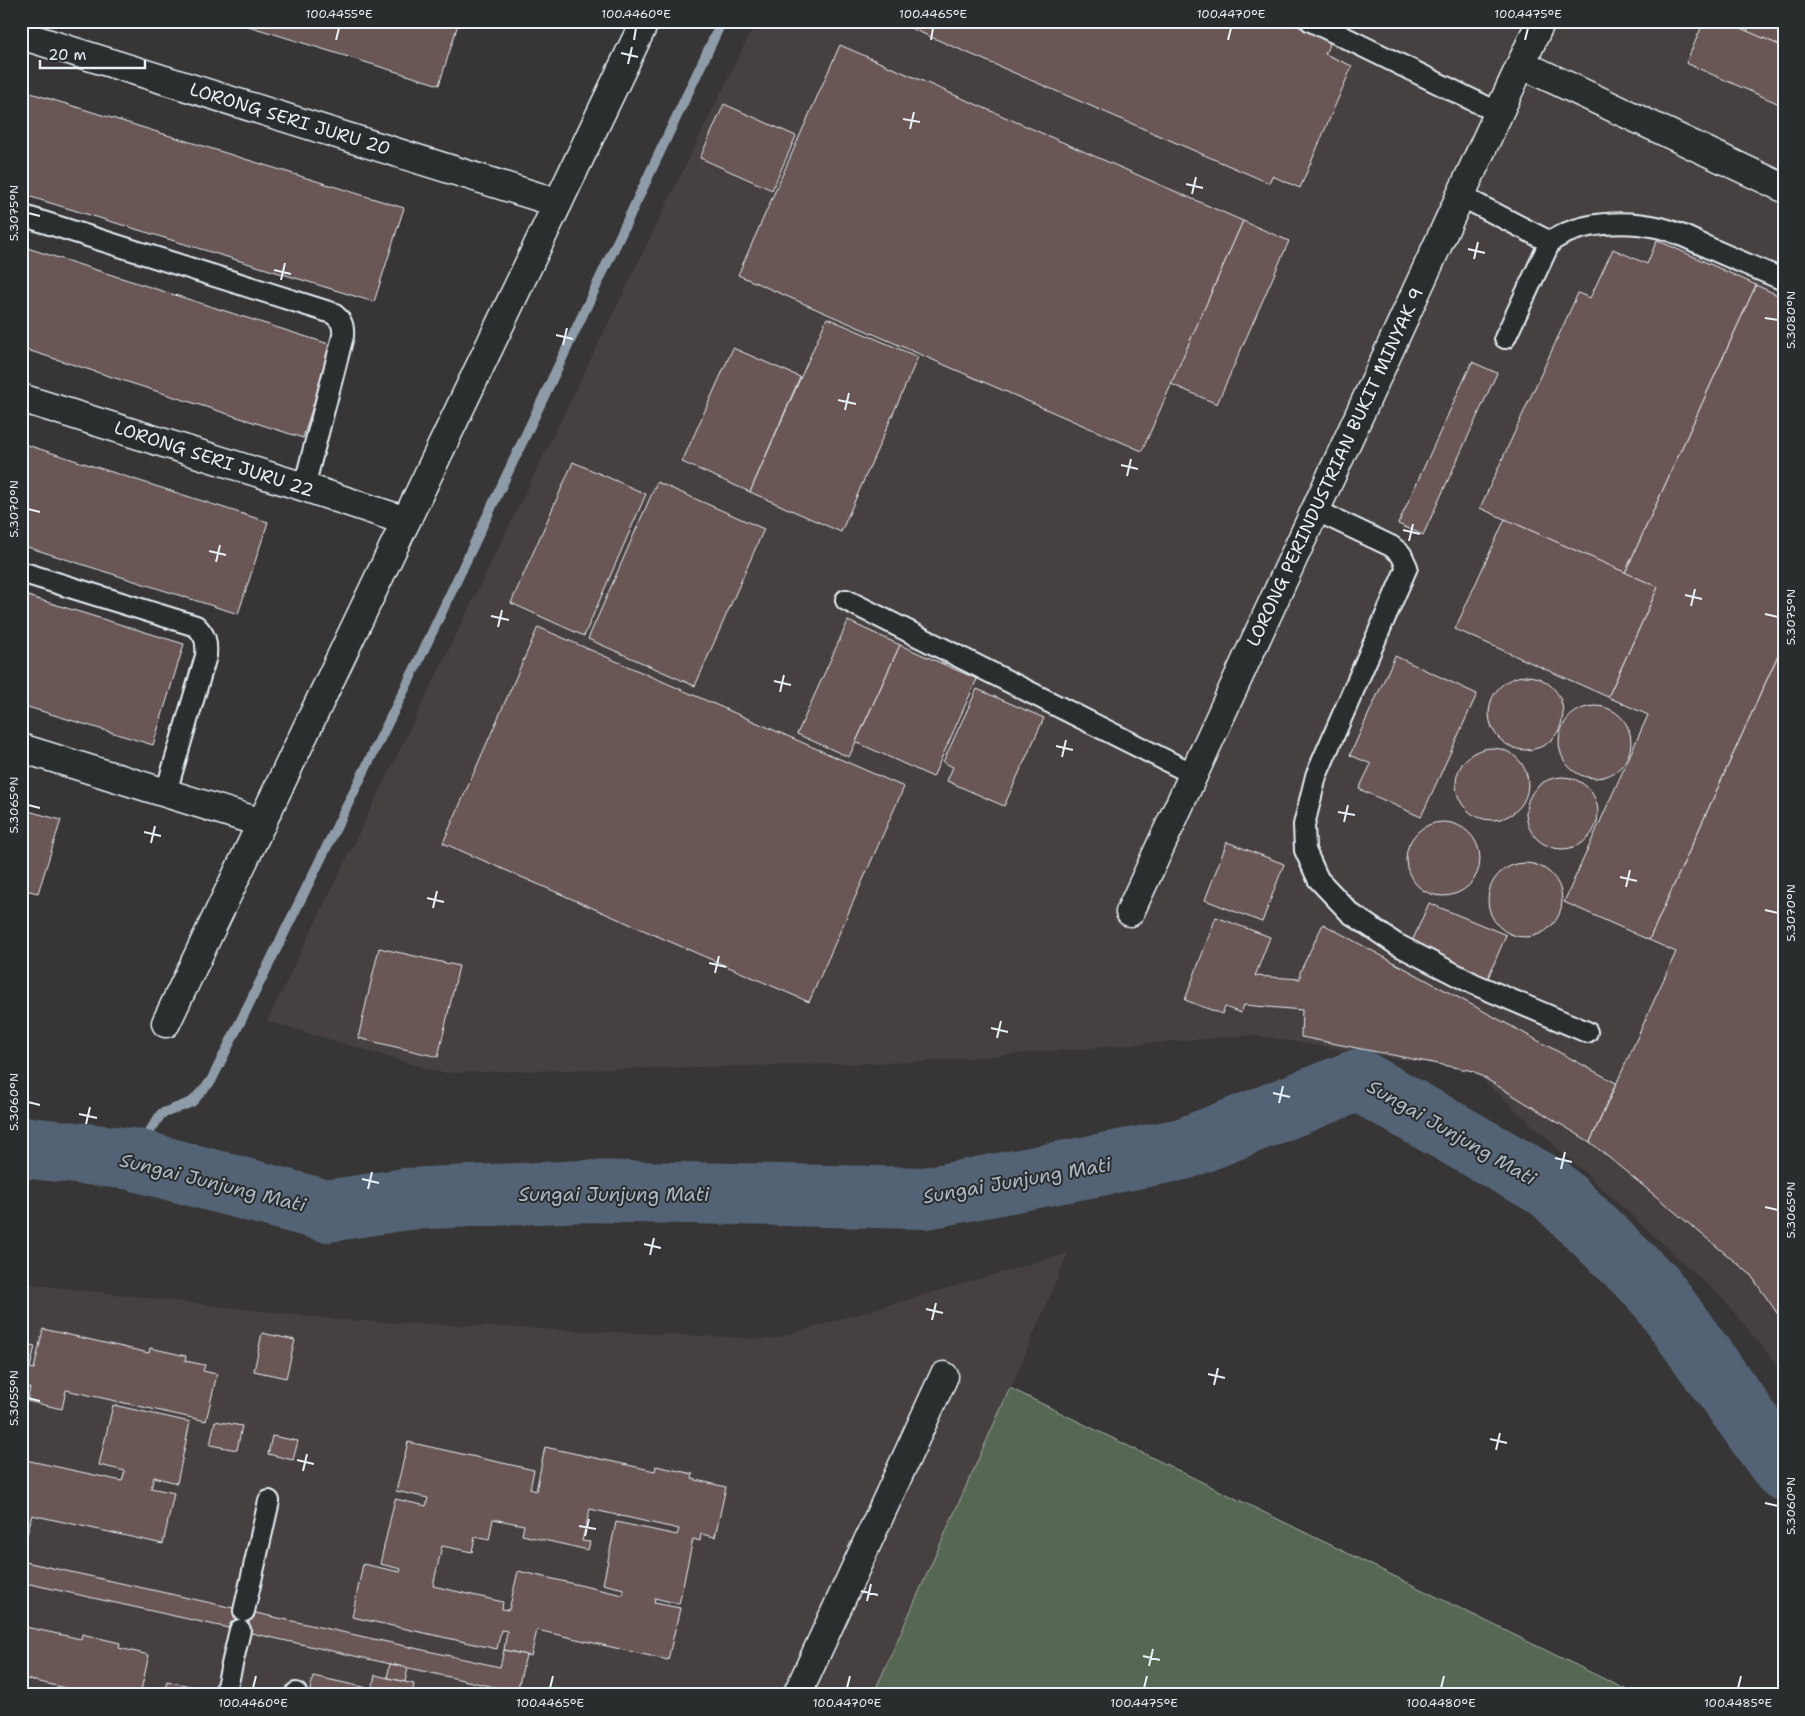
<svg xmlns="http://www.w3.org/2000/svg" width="1805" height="1716" font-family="'Shantell Sans',sans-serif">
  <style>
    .built { fill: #463f3f }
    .green { fill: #566853; stroke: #9faca6 }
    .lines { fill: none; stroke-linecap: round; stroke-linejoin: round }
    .stream { stroke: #8e9ca9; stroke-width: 10 }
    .river { stroke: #526475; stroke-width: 62 }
    .building { fill: #6a5754; stroke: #e8f1f8; fill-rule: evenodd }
    .lane-casing { stroke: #e8f1f8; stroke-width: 24 }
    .street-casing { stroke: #e8f1f8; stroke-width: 31 }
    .lane { stroke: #2a2d2e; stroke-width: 20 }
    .street { stroke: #2a2d2e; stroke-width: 28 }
    .ticks { fill: none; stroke: #e8f1f8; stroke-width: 2 }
    .labels { text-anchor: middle; stroke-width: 4; stroke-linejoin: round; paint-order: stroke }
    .street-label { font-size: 18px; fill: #e8f1f8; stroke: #2a2d2e }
    .water-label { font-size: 19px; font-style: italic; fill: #acb9c4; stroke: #2a2d2e }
    .neatline { fill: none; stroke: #e8f1f8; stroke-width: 2 }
    .ticks-label { font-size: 12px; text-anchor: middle; fill: #e8f1f8 }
  </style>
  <rect width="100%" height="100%" fill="#373536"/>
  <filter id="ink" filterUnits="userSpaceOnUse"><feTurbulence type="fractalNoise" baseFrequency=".02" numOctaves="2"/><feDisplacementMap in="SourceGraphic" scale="10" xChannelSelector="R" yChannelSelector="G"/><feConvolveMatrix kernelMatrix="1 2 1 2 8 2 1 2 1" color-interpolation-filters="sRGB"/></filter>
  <g filter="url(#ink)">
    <!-- built -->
    <g class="built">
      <path d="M756,21H1784V1373L1721,1297L1473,1071L1254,1035L917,1062L442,1073L267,1021Z"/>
      <path d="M1068,1253L1011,1388L1637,1695H21V1283L340,1320L772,1339Z"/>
    </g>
    <!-- green -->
    <path class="green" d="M1010,1388L1637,1695H873Z"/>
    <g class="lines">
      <!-- stream -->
      <path class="stream" d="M132,1159L161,1114L192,1102L211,1081L418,662L722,21"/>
      <!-- river -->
      <path class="river" d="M21,1147L132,1159L327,1211L406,1199L584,1191L926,1198L1183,1149L1358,1080L1551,1189L1654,1289L1784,1470"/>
    </g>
    <!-- building -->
    <g class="building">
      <path d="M232,21H459L439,85Z"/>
      <path d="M894,21H1286L1331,41L1325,54L1352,66L1300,188L1272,176L1269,183Z"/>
      <path d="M1704,21H1726L1784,47V106L1686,63Z"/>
      <path d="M1726,21H1752L1747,31Z"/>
      <path d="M1752,21H1784V47L1747,31Z"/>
      <path d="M840,45L1243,221L1142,451L738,275Z"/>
      <path d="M21,90L404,208L374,302L21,194Z"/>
      <path d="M724,104L796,136L772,190L700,158Z"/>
      <path d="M1243,221L1289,241L1217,404L1171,384Z"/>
      <path d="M1657,240L1756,285L1625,573L1480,508L1578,293L1590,298L1613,249L1647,264Z"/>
      <path d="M21,246L332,345L303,438L21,348Z"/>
      <path d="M1756,285L1784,298V642L1649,940L1564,902L1648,715L1608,697L1658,587L1625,573Z"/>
      <path d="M827,318L918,357L841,532L750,492Z"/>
      <path d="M733,348L800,377L750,492L682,462Z"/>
      <path d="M1472,362L1497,373L1423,535L1398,524Z"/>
      <path d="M21,443L268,522L238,614L21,545Z"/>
      <path d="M573,462L646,494L584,636L511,603Z"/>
      <path d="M657,482L764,529L695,686L588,639Z"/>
      <path d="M1505,519L1658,587L1608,697L1455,629Z"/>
      <path d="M21,594L184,644L153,745L21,705Z"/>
      <path d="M848,621L900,645L849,757L797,734Z"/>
      <path d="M538,627L904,787L809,1002L443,843Z"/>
      <path d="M1784,642V1323L1750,1274L1590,1142L1676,952L1649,940Z"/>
      <path d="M900,645L977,679L933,777L856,742Z"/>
      <path d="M1395,656L1477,694L1421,817L1359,789L1371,764L1350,755Z"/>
      <circle cx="1526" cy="713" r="37"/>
      <path d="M977,689L1044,718L1004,806L947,781L953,767L943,762Z"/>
      <circle cx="1595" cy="742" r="36"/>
      <circle cx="1492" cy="784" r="36"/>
      <circle cx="1562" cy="813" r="36"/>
      <path d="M21,809L61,820L38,893L21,889Z"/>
      <circle cx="1443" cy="859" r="37"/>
      <path d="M1227,842L1284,864L1262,922L1205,900Z"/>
      <circle cx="1525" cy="900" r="37"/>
      <path d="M1429,903L1506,935L1488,978L1410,946Z"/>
      <path d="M1216,917L1270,937L1255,976L1300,979V972L1323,924L1616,1083L1590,1142L1473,1071L1301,1037L1302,1010L1244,1005L1241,1013L1225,1007L1222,1014L1185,1000Z"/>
      <path d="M379,948L459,966L438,1057L358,1038Z"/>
      <path d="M43,1329L149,1353L150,1348L186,1356L185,1361L205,1365L203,1371L217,1374L206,1421L66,1390L62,1409L27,1401L30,1388L26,1387L21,1403V1343L35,1346L30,1368L34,1369Z"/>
      <path d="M262,1333L295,1340L286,1378L254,1371Z"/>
      <path d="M113,1405L190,1422L177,1483L154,1477L151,1488L174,1493L163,1544L32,1515L26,1538L21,1537V1459L122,1481L125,1471L99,1465Z"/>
      <path d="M215,1421L242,1426L237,1450L210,1445Z"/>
      <path d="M272,1436L298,1441L293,1460L268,1454Z"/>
      <path d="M408,1442L534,1470L530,1489L536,1491L545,1447L655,1471L656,1466L693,1474L692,1479L726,1487L715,1537L701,1534L700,1541L693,1539L679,1604L655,1598L654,1603L680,1608L668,1660L537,1630L531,1656L504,1650L507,1631L501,1630L497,1649L352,1617L363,1564L400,1572L401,1569L380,1564L395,1499L426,1506L428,1498L396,1491ZM590,1509L679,1529L677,1535L616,1522L603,1584L624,1589L623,1595L518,1571L509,1610L502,1609L503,1602L433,1586L442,1546L472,1552L475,1537L489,1540L493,1519L524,1525L522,1535L588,1550L590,1542L582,1541Z"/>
      <path d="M21,1561L500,1667L504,1650L526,1655L517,1692L21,1582Z"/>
      <path d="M21,1626L81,1639L82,1634L120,1643L119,1648L149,1655L140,1695H96L22,1678L21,1683Z"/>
      <path d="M390,1664L408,1668L405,1682L387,1678Z"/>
      <path d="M375,1675L414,1684L412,1695H309L313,1676L372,1689Z"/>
      <path d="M167,1681L203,1689L202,1695H164Z"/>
    </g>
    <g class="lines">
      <defs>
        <g id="lane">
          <path d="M1311,21L1499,113"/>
          <path d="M1461,196L1550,242C1580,221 1626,220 1661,228C1677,232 1692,240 1707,247C1732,258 1758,269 1784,280"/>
          <path d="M21,215L332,313C341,319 344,325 343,336L304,487"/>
          <path d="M1505,338L1550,242"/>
          <path d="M1315,510L1391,546L1401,554L1407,567L1316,776L1304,825L1305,850L1318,879L1350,913L1396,944L1474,984L1587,1032"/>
          <path d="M21,572L196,626C206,636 207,642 206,656L166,792"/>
          <path d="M846,600L1193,774"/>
          <path d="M244,1611L269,1501"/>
          <path d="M225,1695L240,1630"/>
          <path d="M296,1695V1693"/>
        </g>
        <g id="street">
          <path d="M21,35L558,203"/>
          <path d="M1521,64L1784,188"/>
          <path d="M21,398L304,487L406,521"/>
          <path d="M21,748L262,823"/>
          <path d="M1130,912L1541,21"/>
          <path d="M166,1023L645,21"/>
          <path d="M797,1695L944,1376"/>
        </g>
      </defs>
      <!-- lane casing -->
      <use href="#lane" class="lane-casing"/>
      <!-- street casing -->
      <use href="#street" class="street-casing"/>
      <!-- lane -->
      <use href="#lane" class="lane"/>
      <!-- street -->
      <use href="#street" class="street"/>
    </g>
  </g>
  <!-- ticks -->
  <path class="ticks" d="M336,40L339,28M634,40L636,28M931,40L933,28M1228,40L1231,28M1525,40L1528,28M621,53L638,57M628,64L632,47M903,119L920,122M910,129L914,112M1186,184L1203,188M1192,194L1196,177M28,213L40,216M1468,249L1485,253M1474,259L1478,242M274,270L291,274M281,280L285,263M1765,318L1778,320M556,335L573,339M563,345L567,328M838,400L856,404M845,410L849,393M1121,465L1138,469M1127,476L1131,459M28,509L40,512M1403,530L1420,534M1409,541L1413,524M209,551L226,555M216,562L220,545M1685,595L1702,599M1691,606L1695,589M1765,614L1778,617M491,616L509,620M498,627L502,610M774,681L791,685M780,692L784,675M1056,746L1073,750M1062,757L1066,740M28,805L40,808M1338,812L1355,815M1344,822L1348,805M144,832L161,836M151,843L155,826M1620,877L1637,881M1626,887L1630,870M427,898L444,902M433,908L437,891M1765,910L1778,913M709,963L726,967M715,973L719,956M991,1028L1008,1032M997,1038L1001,1021M1273,1093L1290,1097M28,1102L40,1105M1279,1103L1283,1086M79,1114L97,1118M86,1124L90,1107M1555,1158L1572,1162M1561,1169L1565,1152M362,1179L379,1183M368,1189L372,1172M1765,1207L1778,1210M644,1244L661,1248M650,1255L654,1238M926,1309L943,1313M932,1320L936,1303M1208,1374L1225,1378M1214,1385L1218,1368M28,1398L40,1401M1490,1439L1507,1443M1496,1450L1500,1433M297,1460L314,1464M303,1471L307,1454M1765,1503L1778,1506M579,1526L596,1529M585,1536L589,1519M861,1591L878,1595M867,1601L871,1584M1143,1656L1160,1660M1149,1666L1153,1649M253,1688L256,1676M550,1688L553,1676M847,1688L850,1676M1144,1688L1147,1676M1441,1688L1444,1676M1738,1688L1741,1676"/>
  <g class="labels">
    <!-- street labels -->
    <g class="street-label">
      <text transform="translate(290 119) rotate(17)" y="6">LORONG SERI JURU 20</text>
      <text transform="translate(214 459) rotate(18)" y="6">LORONG SERI JURU 22</text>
      <text transform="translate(1335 467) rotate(-65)" y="6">LORONG PERINDUSTRIAN BUKIT MINYAK 9</text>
    </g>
    <!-- water labels -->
    <g class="water-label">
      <text transform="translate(1452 1132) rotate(30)" y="7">Sungai Junjung Mati</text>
      <text transform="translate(1017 1180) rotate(-10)" y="7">Sungai Junjung Mati</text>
      <text transform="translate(213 1182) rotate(14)" y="7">Sungai Junjung Mati</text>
      <text x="614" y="1201">Sungai Junjung Mati</text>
    </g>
  </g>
  <!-- margin -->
  <rect width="1805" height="1716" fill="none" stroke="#2a2d2e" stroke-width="55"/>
  <!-- scale -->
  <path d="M40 60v8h105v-8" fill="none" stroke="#e8f1f8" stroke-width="2.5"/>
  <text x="48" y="60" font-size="15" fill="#e8f1f8" stroke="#2a2d2e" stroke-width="4" paint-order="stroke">20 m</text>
  <rect x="28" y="28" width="1750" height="1660" class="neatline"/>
  <g class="ticks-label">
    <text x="339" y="18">100.4455°E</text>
    <text x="636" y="18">100.4460°E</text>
    <text x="933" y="18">100.4465°E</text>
    <text x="1231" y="18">100.4470°E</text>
    <text x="1528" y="18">100.4475°E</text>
    <text transform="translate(14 213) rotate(-90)" y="4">5.3075°N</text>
    <text transform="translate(1791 320) rotate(-90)" y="4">5.3080°N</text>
    <text transform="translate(14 509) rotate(-90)" y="4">5.3070°N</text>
    <text transform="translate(1791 617) rotate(-90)" y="4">5.3075°N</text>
    <text transform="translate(14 805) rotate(-90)" y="4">5.3065°N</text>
    <text transform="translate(1791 913) rotate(-90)" y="4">5.3070°N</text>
    <text transform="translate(14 1102) rotate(-90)" y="4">5.3060°N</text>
    <text transform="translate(1791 1210) rotate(-90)" y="4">5.3065°N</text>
    <text transform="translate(14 1398) rotate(-90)" y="4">5.3055°N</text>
    <text transform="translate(1791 1506) rotate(-90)" y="4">5.3060°N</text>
    <text x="253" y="1707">100.4460°E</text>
    <text x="550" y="1707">100.4465°E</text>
    <text x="847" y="1707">100.4470°E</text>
    <text x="1144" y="1707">100.4475°E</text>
    <text x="1441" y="1707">100.4480°E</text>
    <text x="1738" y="1707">100.4485°E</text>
  </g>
</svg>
